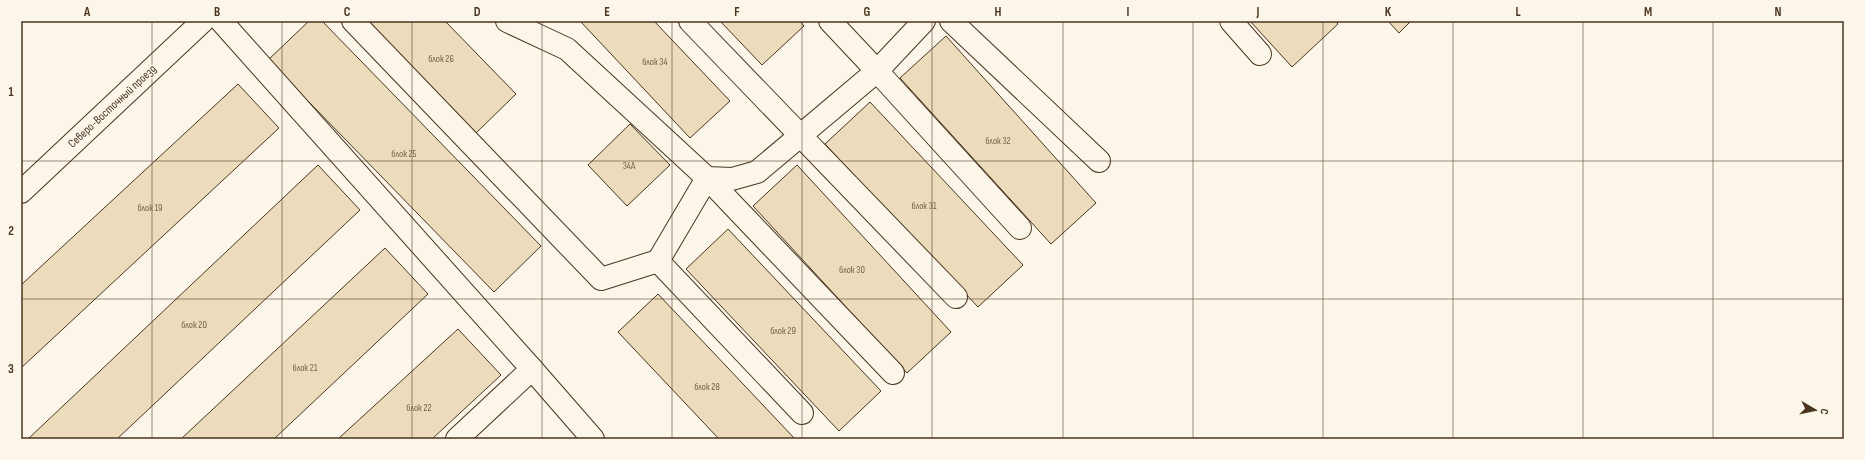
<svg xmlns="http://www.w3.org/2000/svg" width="1865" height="460" font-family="'Sofia Sans Condensed',sans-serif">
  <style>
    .building { fill: #ecdcbc; stroke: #4a3520 }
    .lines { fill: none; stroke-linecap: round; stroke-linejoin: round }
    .minor-casing { stroke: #4a3520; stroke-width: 24 }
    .minor { stroke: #fbf6e9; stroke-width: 22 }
    .grid { fill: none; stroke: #4a3520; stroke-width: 1; stroke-opacity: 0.55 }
    .labels { text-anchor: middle; stroke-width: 3; stroke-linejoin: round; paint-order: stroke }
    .number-label { font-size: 10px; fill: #725f47 }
    .street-label { font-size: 12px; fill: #4a3520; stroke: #fbf6e9 }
    .neatline { fill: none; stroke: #4a3520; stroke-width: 1.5 }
    .grid-label { font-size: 13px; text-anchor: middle; font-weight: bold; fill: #4a3520 }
  </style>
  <rect width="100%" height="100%" fill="#fbf6e9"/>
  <!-- building -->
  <g class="building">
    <path d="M309,21H322L541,246L494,292L268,60Z"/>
    <path d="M366,21H445L516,94L475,134Z"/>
    <path d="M580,21H654L730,101L690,138Z"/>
    <path d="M720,21H800L804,26L762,65Z"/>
    <path d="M1250,21H1335L1338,24L1292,67Z"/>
    <path d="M1388,21H1411L1399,33Z"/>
    <path d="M946,36L1096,203L1051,244L900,78Z"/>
    <path d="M238,84L279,128L21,368V285Z"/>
    <path d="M870,102L1023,265L978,307L825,144Z"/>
    <path d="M630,124L670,165L627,206L588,165Z"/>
    <path d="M318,165L360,210L117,439H28Z"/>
    <path d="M797,165L951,332L907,373L753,206Z"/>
    <path d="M728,229L881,391L839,431L686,269Z"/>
    <path d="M385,248L428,294L274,439H181Z"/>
    <path d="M658,294L795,439H719L618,332Z"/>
    <path d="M458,329L501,375L432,439H338Z"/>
  </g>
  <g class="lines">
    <defs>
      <g id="minor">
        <path d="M221,21L532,369L593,439"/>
        <path d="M353,21L601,279L658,261"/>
        <path d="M507,21L567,49L707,178L732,179L757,172L877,71L830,21"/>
        <path d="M690,21L956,297"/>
        <path d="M924,21L877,71L1020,228"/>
        <path d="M951,21L1099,161"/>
        <path d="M1231,21L1260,54"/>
        <path d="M21,192L203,21"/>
        <path d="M802,413L658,261L707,178L893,373"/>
        <path d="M457,439L532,369"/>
      </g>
    </defs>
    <!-- minor casing -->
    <use href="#minor" class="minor-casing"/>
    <!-- minor -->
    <use href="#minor" class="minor"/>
  </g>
  <!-- grid -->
  <path class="grid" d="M152,21V439M282,21V439M412,21V439M542,21V439M672,21V439M802,21V439M932,21V439M1063,21V439M1193,21V439M1323,21V439M1453,21V439M1583,21V439M1713,21V439M21,161H1844M21,299H1844"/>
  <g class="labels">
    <!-- number labels -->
    <g class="number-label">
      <text x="441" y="62">блок 26</text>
      <text x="655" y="65">блок 34</text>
      <text x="998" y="144">блок 32</text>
      <text x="404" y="157">блок 25</text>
      <text x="629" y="169">34А</text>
      <text x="924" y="209">блок 31</text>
      <text x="150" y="211">блок 19</text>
      <text x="852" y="273">блок 30</text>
      <text x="194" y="328">блок 20</text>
      <text x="783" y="334">блок 29</text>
      <text x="305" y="371">блок 21</text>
      <text x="707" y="390">блок 28</text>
      <text x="419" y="411">блок 22</text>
    </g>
    <!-- street labels -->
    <g class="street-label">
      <text transform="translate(112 106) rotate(-43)" y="4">Северо-Восточный проезд</text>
    </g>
  </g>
  <!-- border -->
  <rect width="1865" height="460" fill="none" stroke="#fbf6e9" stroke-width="44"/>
  <!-- north arrow -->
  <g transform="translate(1815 410) rotate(99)" stroke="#fbf6e9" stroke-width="3" paint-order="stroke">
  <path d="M0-3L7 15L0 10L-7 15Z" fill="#4a3520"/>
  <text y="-6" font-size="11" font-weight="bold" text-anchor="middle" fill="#4a3520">С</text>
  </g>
  <rect x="22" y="22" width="1821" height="416" class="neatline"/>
  <g class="grid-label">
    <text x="87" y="16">A</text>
    <text x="217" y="16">B</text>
    <text x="347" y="16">C</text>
    <text x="477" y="16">D</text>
    <text x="607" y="16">E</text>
    <text x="737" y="16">F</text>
    <text x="867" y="16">G</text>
    <text x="998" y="16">H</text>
    <text x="1128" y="16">I</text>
    <text x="1258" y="16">J</text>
    <text x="1388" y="16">K</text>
    <text x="1518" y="16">L</text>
    <text x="1648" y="16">M</text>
    <text x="1778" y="16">N</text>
    <text x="11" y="96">1</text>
    <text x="11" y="235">2</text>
    <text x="11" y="373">3</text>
  </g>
</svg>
